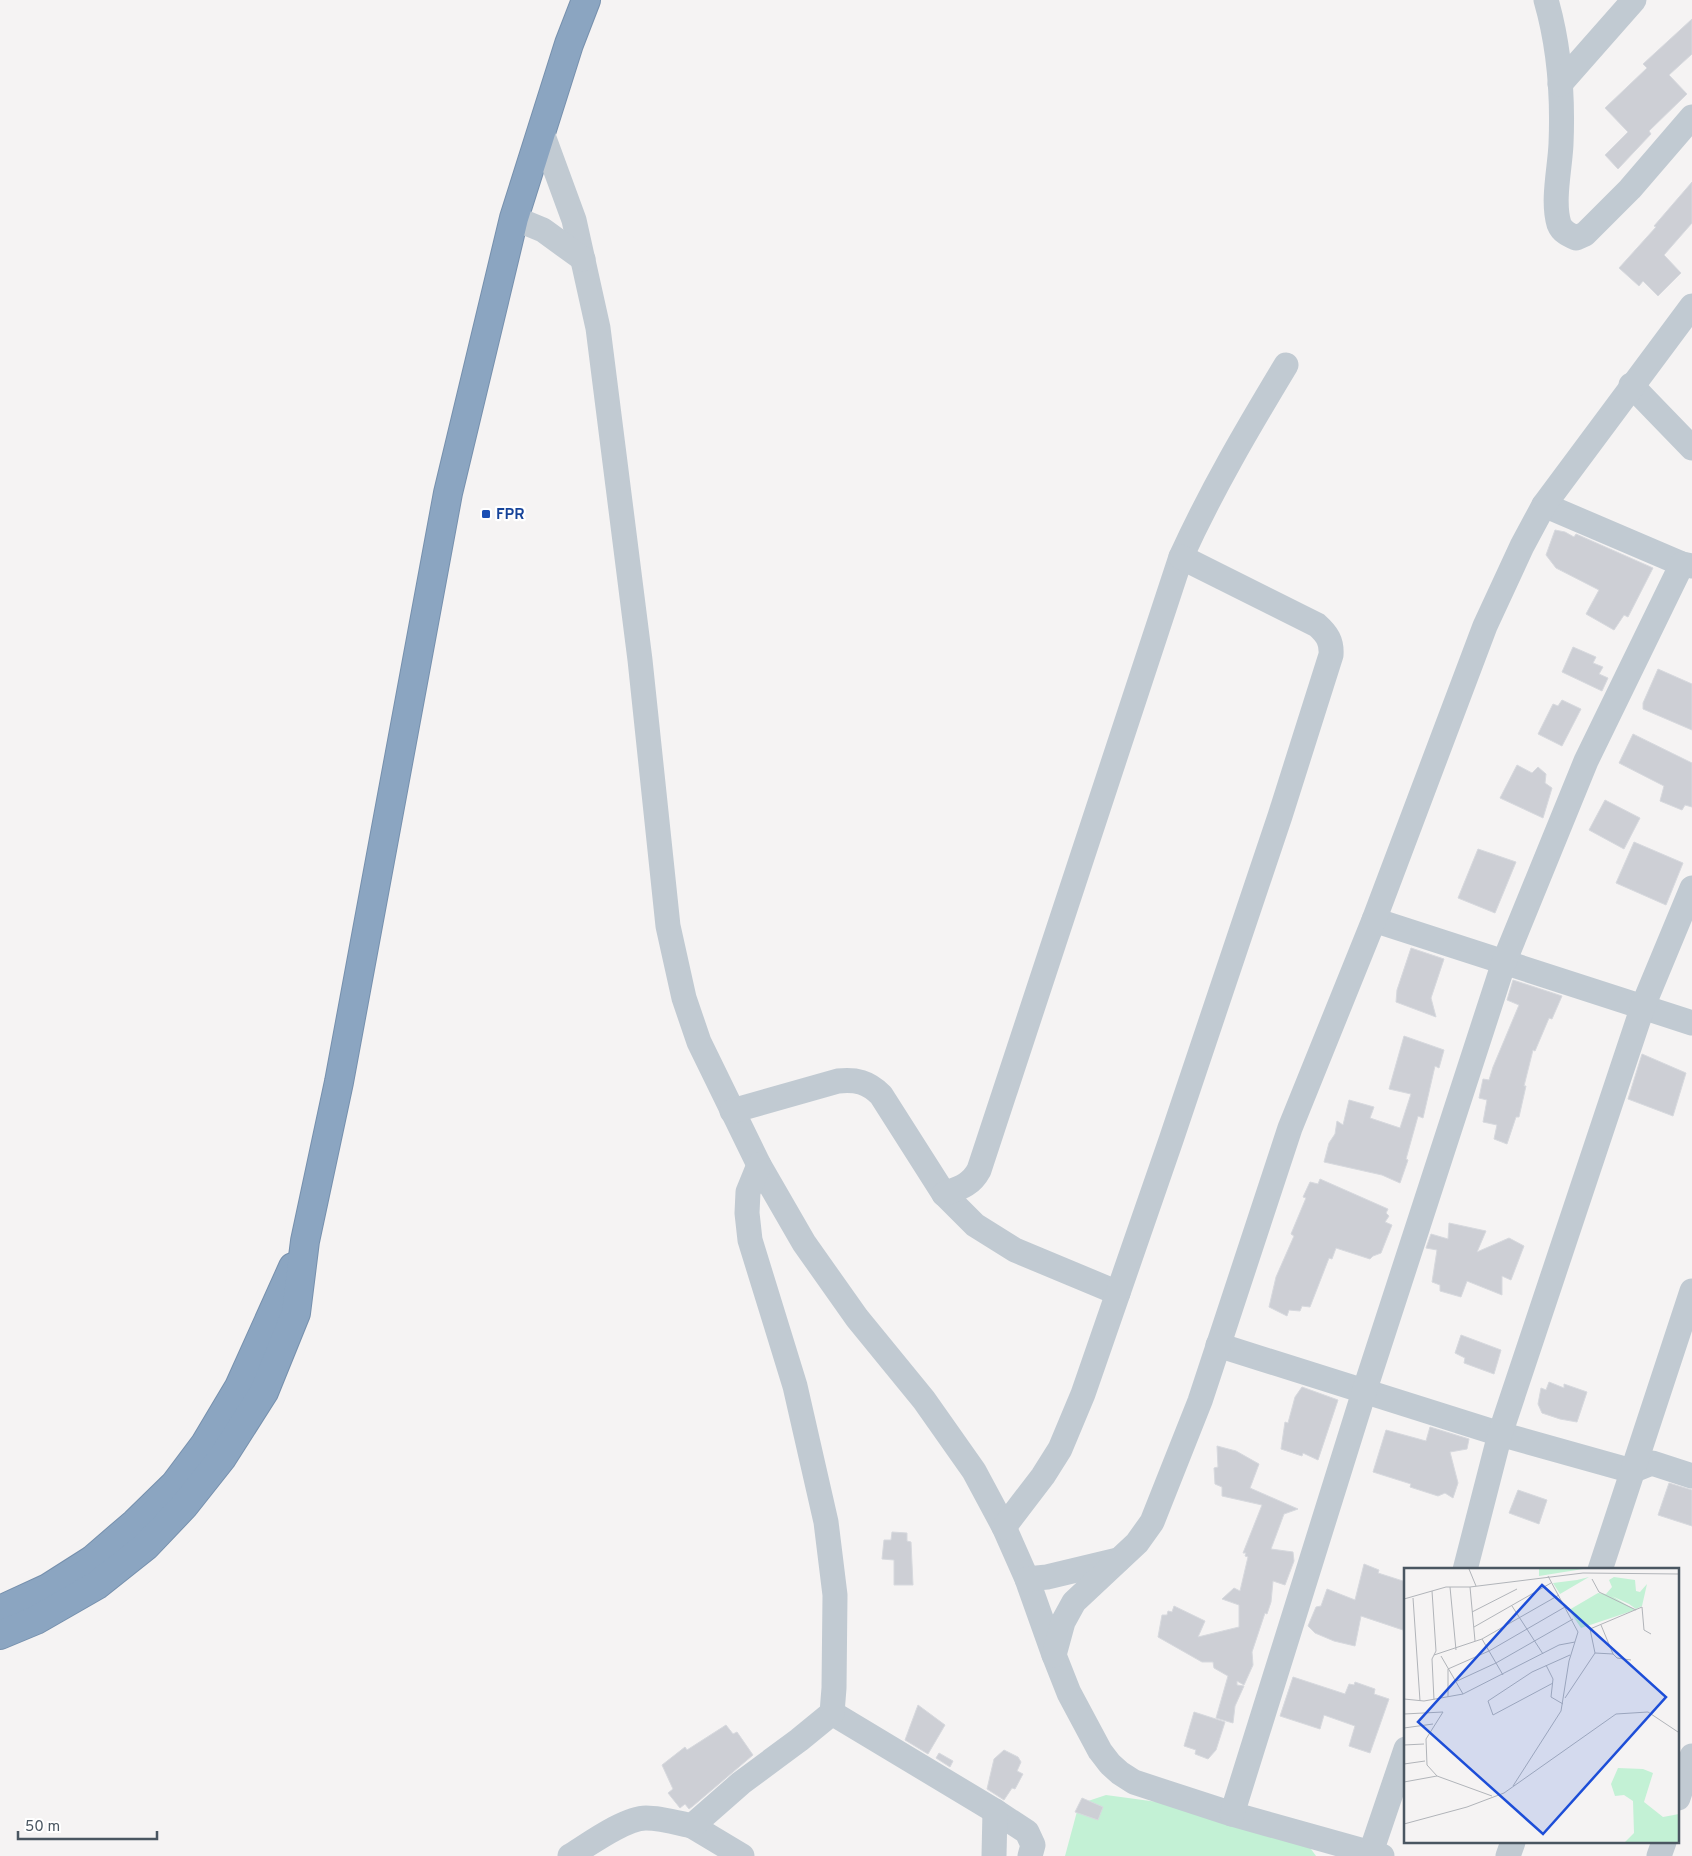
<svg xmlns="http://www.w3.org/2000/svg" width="1692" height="1856" font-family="Overpass,sans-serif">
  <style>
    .green { fill: #c3f1d5 }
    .building { fill: #cdcfd5; stroke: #d7d9de }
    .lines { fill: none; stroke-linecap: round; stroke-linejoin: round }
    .highway-casing { stroke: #7690ad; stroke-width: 30 }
    .minor { stroke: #c1cad2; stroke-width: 25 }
    .highway { stroke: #8ba5c1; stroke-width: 28 }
    .transit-dot { fill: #1a4fb4; stroke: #fff; stroke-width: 2 }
    .labels { text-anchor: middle; stroke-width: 4.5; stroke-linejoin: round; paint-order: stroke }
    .transit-label { font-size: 15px; font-weight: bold; fill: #164399; stroke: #fff; text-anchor: start }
    .inset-road { fill: none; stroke: #b1b4b9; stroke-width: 1 }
    .view { fill: #1d4ed8; fill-opacity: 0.15; stroke: #1d4ed8; stroke-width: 2.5 }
    .inset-edge { fill: none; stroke: #4a5661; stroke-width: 2.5 }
  </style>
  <rect width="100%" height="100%" fill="#f5f3f3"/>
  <!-- green -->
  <path class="green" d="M1106,1795L1165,1803L1306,1842L1316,1856H1065L1079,1804Z"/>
  <!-- building -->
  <g class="building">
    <path d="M1692,19V54L1669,75L1687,94L1649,131L1651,134L1618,169L1605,155L1628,132L1605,108L1647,68L1643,64Z"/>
    <path d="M1692,182V223L1664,255L1681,273L1658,296L1643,281L1639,286L1619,268L1656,227L1654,226Z"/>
    <path d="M1555,530L1565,532L1574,537L1576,534L1653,568L1628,617L1624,615L1614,630L1586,614L1599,590L1556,568L1546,555Z"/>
    <path d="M1573,647L1596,657L1593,663L1603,667L1599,674L1608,678L1602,691L1562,672Z"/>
    <path d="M1658,669L1692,684V730L1643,709V703Z"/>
    <path d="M1562,700L1581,709L1562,746L1538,734L1553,704L1558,706Z"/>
    <path d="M1633,734L1692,763V807L1685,805L1682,810L1660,801L1664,786L1619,763Z"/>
    <path d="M1517,765L1532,773L1538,767L1546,774L1545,783L1552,788L1543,818L1500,798Z"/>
    <path d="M1605,800L1640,818L1624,849L1589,830Z"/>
    <path d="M1634,842L1683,863L1666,905L1616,883Z"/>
    <path d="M1478,849L1516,862L1495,913L1458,898Z"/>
    <path d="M1411,948L1444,959L1431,998L1436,1017L1396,1002L1397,990Z"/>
    <path d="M1513,980L1562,996L1552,1019L1549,1018L1535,1051L1533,1050L1524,1086H1526L1519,1117H1516L1507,1144L1494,1139L1497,1125L1483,1122L1487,1100L1479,1098L1483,1079L1489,1080L1493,1067L1519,1005L1507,1000Z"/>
    <path d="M1404,1036L1444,1050L1439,1068L1435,1066L1423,1118L1418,1116L1406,1159L1408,1160L1400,1183L1382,1175L1324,1162L1329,1143L1335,1134L1337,1121L1343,1125L1349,1100L1374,1107L1370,1118L1400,1128L1411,1094L1389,1089Z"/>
    <path d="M1642,1054L1686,1073L1673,1116L1628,1099Z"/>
    <path d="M1320,1179L1388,1209L1386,1213L1389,1216L1385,1222L1392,1225L1381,1253L1373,1256L1370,1259L1336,1248L1332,1259L1329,1258L1310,1307L1302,1306L1300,1311L1289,1310L1287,1316L1269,1307L1276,1277L1294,1236L1291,1234L1306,1198L1303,1197L1310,1182L1318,1184Z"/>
    <path d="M1449,1223L1486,1231L1477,1252L1509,1238L1524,1246L1511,1280L1502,1276V1295L1467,1281L1461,1297L1440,1291V1285L1432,1282L1437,1250L1426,1248L1431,1234L1448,1239Z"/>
    <path d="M1461,1335L1501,1350L1494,1374L1464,1363L1465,1358L1455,1353Z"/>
    <path d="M1549,1382L1564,1388V1384L1587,1392L1577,1422L1560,1419L1542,1413L1538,1404L1541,1388L1546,1390Z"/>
    <path d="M1302,1387L1338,1400L1318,1460L1303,1453L1302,1456L1281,1449L1285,1422L1288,1423L1295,1397Z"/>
    <path d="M1430,1427L1469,1439L1467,1449L1450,1452L1458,1483L1453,1498L1445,1493L1438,1496L1410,1487L1411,1484L1373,1472L1386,1430L1426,1441Z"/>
    <path d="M1217,1446L1236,1451L1259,1464L1250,1488L1298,1509L1284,1514L1271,1549L1293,1552L1294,1561L1285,1585L1273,1581L1271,1602L1267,1614L1265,1613L1252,1652L1253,1665L1244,1685L1237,1681V1685L1244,1686L1235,1706L1233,1723L1216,1718L1228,1676L1214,1668L1213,1662H1202L1158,1637L1162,1615H1167L1168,1611L1172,1612L1174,1606L1205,1621L1198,1637L1239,1627V1605L1222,1599L1234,1588L1240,1591L1248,1557L1245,1556L1246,1553H1243L1262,1505L1222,1496V1487L1215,1484L1214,1468L1218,1467Z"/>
    <path d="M1669,1483L1692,1490V1526L1658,1515Z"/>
    <path d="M1518,1490L1547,1500L1539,1524L1509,1513Z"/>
    <path d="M892,1532L907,1533V1541L911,1542L913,1585H894V1560L882,1559L884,1540H891Z"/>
    <path d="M1364,1564L1379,1570L1378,1573L1406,1582V1631L1361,1616L1355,1646L1334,1641L1315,1633L1308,1626L1316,1607L1321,1606L1327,1589L1355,1600Z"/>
    <path d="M1293,1677L1345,1694L1349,1684L1354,1685L1355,1682L1375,1689L1374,1694L1389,1699L1370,1753L1349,1746L1355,1726L1324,1715L1320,1729L1280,1716Z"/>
    <path d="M918,1705L945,1725L928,1754L905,1740Z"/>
    <path d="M1194,1712L1225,1722L1216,1750L1208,1759L1195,1754L1196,1750L1184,1746Z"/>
    <path d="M726,1725L733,1734L737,1732L753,1755L693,1806L689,1809L685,1804L680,1808L668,1793L673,1789L662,1765L685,1747L687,1750Z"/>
    <path d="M1004,1750L1018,1757L1021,1762L1017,1771L1023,1774L1015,1789L1012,1788L1004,1800L987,1789L994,1759Z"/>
    <path d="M939,1753L953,1761L950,1767L936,1758Z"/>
    <path d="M1082,1798L1103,1807L1098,1820L1075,1812Z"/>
  </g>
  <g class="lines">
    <defs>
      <g id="highway">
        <path d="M0,1610L48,1588L92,1560L135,1523L175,1484L205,1444L239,1387L293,1267"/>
        <path d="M0,1635L36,1620L97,1585L146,1546L184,1506L222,1458L264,1392L296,1313L305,1241L339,1082L448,493L514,218L569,44L586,0"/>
      </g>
    </defs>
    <!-- highway casing -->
    <use href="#highway" class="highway-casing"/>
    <!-- minor -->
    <g class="minor">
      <path d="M1546,0C1559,45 1563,97 1561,144C1560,168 1552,201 1559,224C1562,232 1569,235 1576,238L1585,234L1630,189L1692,117"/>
      <path d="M1560,84L1634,0"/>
      <path d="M541,130L574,220L598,328L640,660L668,926L684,998L699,1042L759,1165L804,1243L857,1318L924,1400L974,1471L1004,1527L1027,1579L1054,1655L1069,1693L1100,1751L1110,1764L1120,1773L1134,1782L1232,1814L1382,1856"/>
      <path d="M514,218L543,230L583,259"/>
      <path d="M1631,385L1692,448"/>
      <path d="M1544,505L1682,564L1692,566"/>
      <path d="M1374,920L1692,1023"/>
      <path d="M732,1111L838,1081C856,1079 868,1082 881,1095L944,1194L975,1225L1015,1250L1118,1293"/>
      <path d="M944,1194C960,1188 971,1185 979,1170L1181,557C1212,489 1248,428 1286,365"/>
      <path d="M1218,1345L1500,1434L1632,1471L1652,1463L1692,1476"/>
      <path d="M1004,1527L1043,1476L1060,1449L1083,1394L1171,1140L1280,816L1331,655C1332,641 1327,634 1317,625L1181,557"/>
      <path d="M1465,1570L1500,1434L1643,1006L1692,888"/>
      <path d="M1600,1570L1692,1291"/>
      <path d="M1027,1579L1047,1577L1118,1560"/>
      <path d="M1054,1655L1063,1622L1074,1602L1137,1543L1152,1522L1200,1401L1290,1128L1374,920L1485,626L1522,546L1544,505L1692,306"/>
      <path d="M832,1713L995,1811L1027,1832L1033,1845L1030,1856"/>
      <path d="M1678,1798L1692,1756"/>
      <path d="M1232,1814L1364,1392L1504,962L1586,761L1682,564"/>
      <path d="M692,1826L742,1856"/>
      <path d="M1371,1852L1406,1749"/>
      <path d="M570,1856C588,1845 625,1818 646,1818C661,1818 678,1823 692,1826L741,1783L799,1740L832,1713L834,1688L835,1595L826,1522L795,1386L750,1240L747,1213L748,1192L759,1165"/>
      <path d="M994,1856L995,1811"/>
      <path d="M1508,1856L1513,1842"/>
      <path d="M1659,1856L1664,1842"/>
    </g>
    <!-- highway -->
    <use href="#highway" class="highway"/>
  </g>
  <!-- markers -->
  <rect class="transit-dot" x="481" y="509" width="10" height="10" rx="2.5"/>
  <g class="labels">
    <!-- transit labels -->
    <g class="transit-label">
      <text x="496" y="519">FPR</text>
    </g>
  </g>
  <!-- overview -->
  <g transform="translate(1404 1568)">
    <rect width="275" height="275" fill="#f5f3f3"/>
    <path d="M135,1H179L135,8ZM185,9L156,26L149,15L173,12ZM210,9L231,12L232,23L236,24L243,16L238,38L232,41L225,36L208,28L231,42L177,60L165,42L194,25L202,26L208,19L205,12ZM214,200L239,201L249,205L240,234L259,249L275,246V274H221L230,265L229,233L220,227L211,228L207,216Z" fill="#c3f1d5"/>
    <path class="inset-road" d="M65,1L72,18M188,11L195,24L232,42M46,19L52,82M66,19L71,73M28,23L32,83L28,91L30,132M9,30L16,133M0,31L42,19H66L179,5L275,6M108,38L139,86M68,44L113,21M197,57L209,86M70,59L147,15M78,71L155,27M191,85L186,61L238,39L240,62L247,66M30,87L78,71L99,107M37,88L59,126M142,97L149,111L147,129L159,136M53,113L92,95L169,51M149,115L89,147L84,133L128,104L166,87M44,129V101L85,83L161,39M161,130L191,85L209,86L213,90L227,92M0,131L20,133L59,126L155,77L171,74M0,146L39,144L22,171L23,197L33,208L88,228M0,160L29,156M0,177L20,176M0,196L21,193M0,214L33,208M109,218L157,143L165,93L174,64L144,8M0,256L63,239L100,225L212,146L244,144L274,164"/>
    <path class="view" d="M138,17L262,129L139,266L14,154Z"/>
    <rect width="275" height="275" class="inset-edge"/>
  </g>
  <!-- scale -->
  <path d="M18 1831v8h139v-8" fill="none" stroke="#4a5661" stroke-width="2.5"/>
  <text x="25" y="1831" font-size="15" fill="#4a5661" stroke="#ffffff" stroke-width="4" paint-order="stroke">50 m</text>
</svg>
